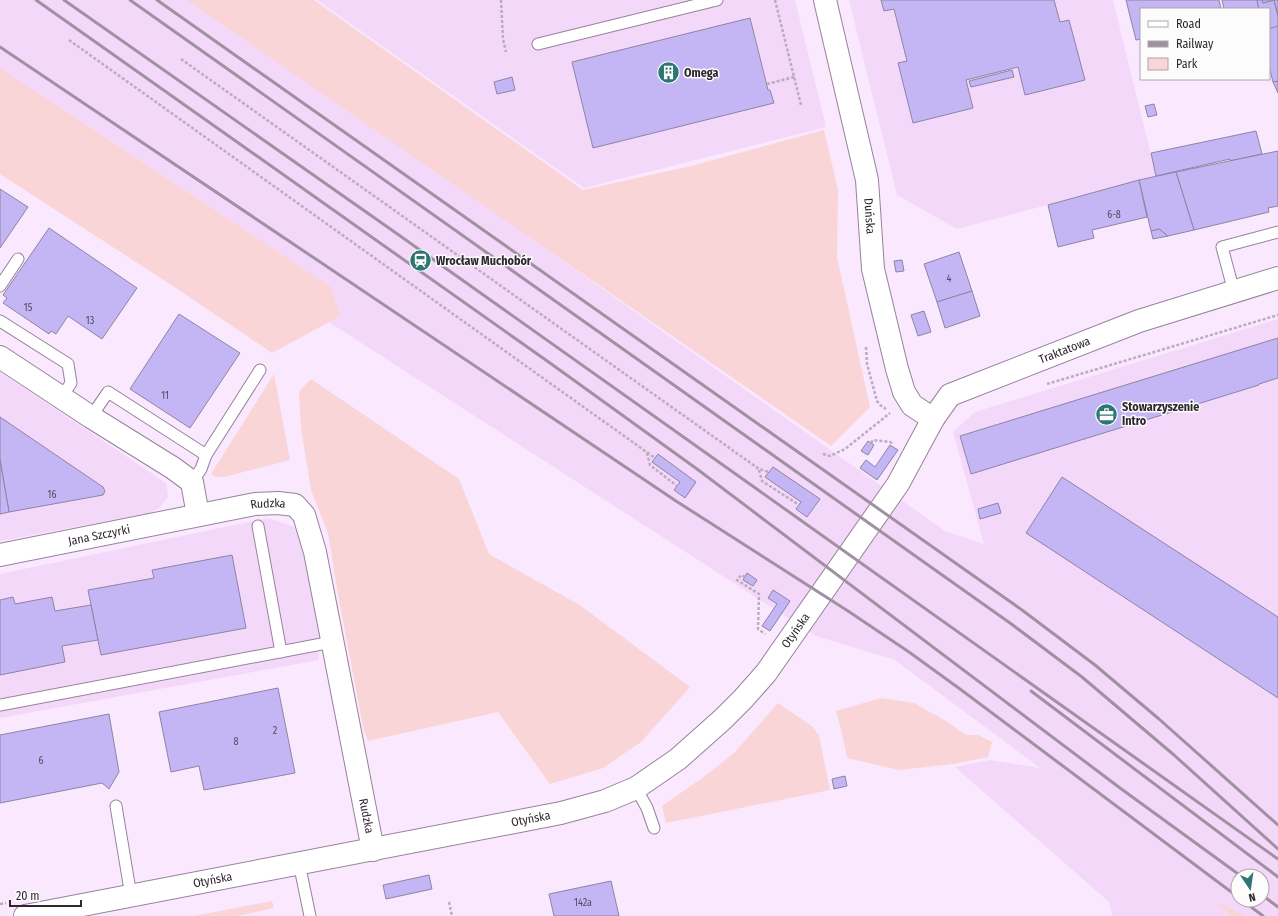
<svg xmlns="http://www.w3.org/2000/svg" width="1278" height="916" font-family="'Fira Sans Condensed',sans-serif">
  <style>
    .built { fill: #f4d8f9; fill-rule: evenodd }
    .green { fill: #fad5d7 }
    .building { fill: #c4b5f4; stroke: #8c85a2 }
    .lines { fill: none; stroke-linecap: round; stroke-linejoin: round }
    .lane-casing { stroke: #97829b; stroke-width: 13 }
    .street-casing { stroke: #97829b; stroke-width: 24 }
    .path { stroke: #bbacbf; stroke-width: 2.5; stroke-dasharray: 3 2; stroke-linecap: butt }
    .lane { stroke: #fff; stroke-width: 11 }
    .street { stroke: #fff; stroke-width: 22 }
    .rail { stroke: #9f91a1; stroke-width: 3 }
    .labels { text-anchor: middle; stroke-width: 3; stroke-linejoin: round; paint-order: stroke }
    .number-label { font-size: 10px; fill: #544a61 }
    .poi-label { font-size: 12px; font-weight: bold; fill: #2f2630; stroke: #fcfcfc; text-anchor: start }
    .street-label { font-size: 12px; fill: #2f2630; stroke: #fcfcfc }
  </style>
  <rect width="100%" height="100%" fill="#fae8fe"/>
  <!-- built -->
  <g class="built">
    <path d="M0,0H194L945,531L984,544L953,432L975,412L1278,319V916H1112L1109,902L955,767L990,760L1040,768L895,660L816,636L0,110ZM1238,876H1262V900H1238Z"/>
    <path d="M317,0H795L826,127L584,188Z"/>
    <path d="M849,0H1113L1156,176L957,229L897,195Z"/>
    <path d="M0,372L166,483L168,497L158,509L150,513L0,541Z"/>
    <path d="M268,518L297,528L320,626L319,660L0,718V574Z"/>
  </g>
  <!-- green -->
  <g class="green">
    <path d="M187,0H314L583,190L695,165L824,130L838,190L837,257L870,407L831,446Z"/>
    <path d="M0,68L331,287L340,316L272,353L176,288L0,174Z"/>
    <path d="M274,374L290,460L224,477H215L211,474Z"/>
    <path d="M311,379L459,479L489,554L581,606L690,687L641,742L603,768L550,784L498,712L368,741L363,727L338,594L328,533L311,490L301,428L299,391Z"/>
    <path d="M881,698L914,703L946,721L966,735H978L992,742L988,757L953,764L899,770L847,758L842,733L836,711Z"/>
    <path d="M778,703L813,727L819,736L830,790L666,823L662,806L705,776L735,752Z"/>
    <path d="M272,901L274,908L237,916H194Z"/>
    <path d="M1216,902L1243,914L1246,916H1231Z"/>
  </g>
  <!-- building -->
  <g class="building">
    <path d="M881,0H1054L1060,22L1069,20L1085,80L1025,95L1018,67L966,80L973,108L913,123L898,63L907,61L894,9L884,11Z"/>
    <path d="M1126,0H1219L1221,9H1141V39L1136,40Z"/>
    <path d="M1222,0H1257L1259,9H1224Z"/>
    <path d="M1257,0H1262L1263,3L1274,0L1278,17V28L1270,30L1269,23V9H1259Z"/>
    <path d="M1262,0H1278V15L1274,0L1263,3Z"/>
    <path d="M750,18L768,90H770L774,103L593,148L572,62Z"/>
    <path d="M1278,26V81L1273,82L1269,66V29Z"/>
    <path d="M1012,70L1014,77L971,87L969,81Z"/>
    <path d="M512,77L515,90L497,94L494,82Z"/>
    <path d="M1278,81V93L1273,82Z"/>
    <path d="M1154,104L1157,115L1148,117L1145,106Z"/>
    <path d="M1256,131L1262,154L1230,161V159L1156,176L1151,153Z"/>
    <path d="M1278,151V206L1268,208L1269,212L1194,230L1176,172Z"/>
    <path d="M1176,172L1194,230L1168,236L1159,229L1151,231L1139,180Z"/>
    <path d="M1139,180L1147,217L1092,230L1094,238L1058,247L1048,205Z"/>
    <path d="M0,189L28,207L0,248Z"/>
    <path d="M49,228L137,288L102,339L68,316L56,334L51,331L49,334L3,303L7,298L3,295Z"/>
    <path d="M1159,229L1168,236L1153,239L1151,231Z"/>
    <path d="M959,252L972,291L937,302L924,264Z"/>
    <path d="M902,260L904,271L896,272L894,261Z"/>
    <path d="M972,291L980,316L945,328L937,302Z"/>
    <path d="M924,311L931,332L918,336L911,315Z"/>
    <path d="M179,314L240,353L190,428L130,389Z"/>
    <path d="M1278,338V378L1259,384V385L971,474L960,436Z"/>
    <path d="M0,417L103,487L105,491L103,495L9,512L0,460Z"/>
    <path d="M868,441L874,445L868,455L861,451Z"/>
    <path d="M890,445L898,450L877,480L860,468L866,460L875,467Z"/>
    <path d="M658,454L696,482L685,498L674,490L680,482L652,462Z"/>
    <path d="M0,460L9,512L0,514Z"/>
    <path d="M773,467L820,499L807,517L796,509L801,502L765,477Z"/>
    <path d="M1062,477L1278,617V698L1026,533Z"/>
    <path d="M998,503L1001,513L980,519L978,509Z"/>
    <path d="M232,555L246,628L101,655L88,590L154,578L152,570Z"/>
    <path d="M747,573L757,580L753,586L743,580Z"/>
    <path d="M773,590L790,601L770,631L762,626L777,604L768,598Z"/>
    <path d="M13,597L15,604L52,597L55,611L91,605L98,640L62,646L65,662L0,675V600Z"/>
    <path d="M278,688L295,773L204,790L199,766L171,772L159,712Z"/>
    <path d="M109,714L119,772L109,789L102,783L0,803V735Z"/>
    <path d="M845,776L847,786L834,789L832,779Z"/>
    <path d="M429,875L432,889L386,899L383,885Z"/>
    <path d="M611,881L619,916H554L549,894Z"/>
  </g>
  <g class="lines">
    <defs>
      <g id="lane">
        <path d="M538,44L717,0"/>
        <path d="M0,286L18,259"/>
        <path d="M1234,292L1222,247L1278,232"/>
        <path d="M0,321L68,364L71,383L61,398"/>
        <path d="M91,417L108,392L206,455"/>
        <path d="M192,482L201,469L206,455L260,370"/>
        <path d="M258,526L281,652"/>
        <path d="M0,705L332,642"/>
        <path d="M636,788L647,808L654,828"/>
        <path d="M116,806L131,896"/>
        <path d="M299,863L310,916"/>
      </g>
      <g id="street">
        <path id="s1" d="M825,0L867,180L873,269L897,369L904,392L912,405L933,419"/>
        <path d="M0,357L91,417L173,468L192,482L198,515"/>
        <path id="s2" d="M0,555L255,504L278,503L295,505L304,515L315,552L373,850"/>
        <path id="s3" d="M25,916L561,813L605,801L636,788L678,759L723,719L743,699L766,673L898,484L933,419L950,395L1139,321L1278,278"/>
      </g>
    </defs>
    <!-- lane casing -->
    <use href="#lane" class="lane-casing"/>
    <!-- street casing -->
    <use href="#street" class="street-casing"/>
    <!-- path -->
    <g class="path">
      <path d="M501,0L503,39L506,52"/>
      <path d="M775,0L801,105"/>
      <path d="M69,40L655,458"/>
      <path d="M181,59L759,469L769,472"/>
      <path d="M767,84L794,77"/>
      <path d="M866,347L867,364L877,401L880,405L886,409"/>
      <path d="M1047,384L1278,315"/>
      <path d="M871,443L873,440L890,442L894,444"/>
      <path d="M647,453L650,465L677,486"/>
      <path d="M823,454L830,456L845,449L890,413"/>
      <path d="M759,470L762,481L799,505"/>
      <path d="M745,577L741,575L737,580L759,594L758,629L765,634"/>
      <path d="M449,902L452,916"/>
      <path d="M0,904L6,903"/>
    </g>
    <!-- lane -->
    <use href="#lane" class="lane"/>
    <!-- street -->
    <use href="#street" class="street"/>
    <!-- rail -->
    <g class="rail">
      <path d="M36,0L550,363L697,469L1120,788L1241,876"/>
      <path d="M64,0L396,233L1278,859"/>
      <path d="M130,0L1010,623L1082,677L1174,755L1278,849"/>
      <path d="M157,0L1022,610L1095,665L1159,719L1278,825"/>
      <path d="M0,47L676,501L848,611L909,652L960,689L1238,897"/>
      <path d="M1031,691L1278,877"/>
      <path d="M1262,895L1278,907"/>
      <path d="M1242,900L1263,916"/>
    </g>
  </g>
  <!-- icons -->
  <defs>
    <symbol id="building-disc" viewBox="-11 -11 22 22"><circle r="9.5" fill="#2d7673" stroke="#fcfcfc"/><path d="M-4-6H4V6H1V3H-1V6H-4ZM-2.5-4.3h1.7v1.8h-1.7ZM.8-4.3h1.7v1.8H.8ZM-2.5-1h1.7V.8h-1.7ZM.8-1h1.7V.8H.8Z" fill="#fff"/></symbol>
    <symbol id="station-disc" viewBox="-11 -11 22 22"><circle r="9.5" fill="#2d7673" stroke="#fcfcfc"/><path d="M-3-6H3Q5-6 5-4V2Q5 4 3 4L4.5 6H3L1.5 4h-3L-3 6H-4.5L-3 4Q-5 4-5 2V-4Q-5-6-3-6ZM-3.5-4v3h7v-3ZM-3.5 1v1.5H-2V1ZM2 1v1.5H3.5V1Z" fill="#fff"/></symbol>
    <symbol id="office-disc" viewBox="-11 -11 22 22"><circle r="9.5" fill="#2d7673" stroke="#fcfcfc"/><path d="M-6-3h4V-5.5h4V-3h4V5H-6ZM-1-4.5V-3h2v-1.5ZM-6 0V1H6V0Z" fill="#fff"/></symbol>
  </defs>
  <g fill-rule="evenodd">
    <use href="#building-disc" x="656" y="60" width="25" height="25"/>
    <use href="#station-disc" x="408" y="248" width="25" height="25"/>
    <use href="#office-disc" x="1094" y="402" width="25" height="25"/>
  </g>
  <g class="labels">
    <!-- number labels -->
    <g class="number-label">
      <text x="1114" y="218">6-8</text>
      <text x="949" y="282">4</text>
      <text x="28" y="311">15</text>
      <text x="90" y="324">13</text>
      <text x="165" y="399">11</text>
      <text x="52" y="498">16</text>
      <text x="275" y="734">2</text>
      <text x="236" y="745">8</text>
      <text x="41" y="764">6</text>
      <text x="583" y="906">142a</text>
    </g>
    <!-- poi labels -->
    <g class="poi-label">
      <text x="684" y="77">Omega</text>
      <text x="436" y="265">Wrocław Muchobór</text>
      <text x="1122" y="411">Stowarzyszenie<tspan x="1122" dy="14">Intro</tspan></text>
    </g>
    <!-- street labels -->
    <g class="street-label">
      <text dy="4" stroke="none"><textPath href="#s1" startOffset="221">Duńska</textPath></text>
      <text dy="4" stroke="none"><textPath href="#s3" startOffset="1256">Traktatowa</textPath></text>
      <text dy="4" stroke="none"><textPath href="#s2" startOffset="273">Rudzka</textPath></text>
      <text dy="4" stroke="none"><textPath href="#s2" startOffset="101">Jana Szczyrki</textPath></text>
      <text dy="4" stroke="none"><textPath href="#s3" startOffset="851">Otyńska</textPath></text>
      <text dy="4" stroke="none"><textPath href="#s2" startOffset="621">Rudzka</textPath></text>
      <text dy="4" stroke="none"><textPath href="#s3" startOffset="515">Otyńska</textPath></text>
      <text dy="4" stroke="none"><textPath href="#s3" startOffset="191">Otyńska</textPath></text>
    </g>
  </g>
  <!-- legend -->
  <rect x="1140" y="8" width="130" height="72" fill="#fcfcfc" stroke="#aaa6aa"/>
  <rect x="1148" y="21" width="20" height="6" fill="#ffffff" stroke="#aaa6aa"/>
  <text x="1176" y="28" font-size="12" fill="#2f2630">Road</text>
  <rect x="1148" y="41" width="20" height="6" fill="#9f91a1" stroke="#aaa6aa"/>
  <text x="1176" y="48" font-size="12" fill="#2f2630">Railway</text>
  <rect x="1148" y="58" width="20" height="12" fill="#fad5d7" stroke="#aaa6aa"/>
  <text x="1176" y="68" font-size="12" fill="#2f2630">Park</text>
  <!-- north arrow -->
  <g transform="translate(1250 888) rotate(167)"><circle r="19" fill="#fcfcfc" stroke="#aaa6aa"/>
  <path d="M0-3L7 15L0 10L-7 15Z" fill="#2d7673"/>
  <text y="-6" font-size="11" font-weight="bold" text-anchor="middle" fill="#2f2630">N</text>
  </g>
  <!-- scale -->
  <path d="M10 900v6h71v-6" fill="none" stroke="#2f2630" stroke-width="2"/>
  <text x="16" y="900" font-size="12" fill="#2f2630" stroke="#fcfcfc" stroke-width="3" paint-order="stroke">20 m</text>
</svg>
